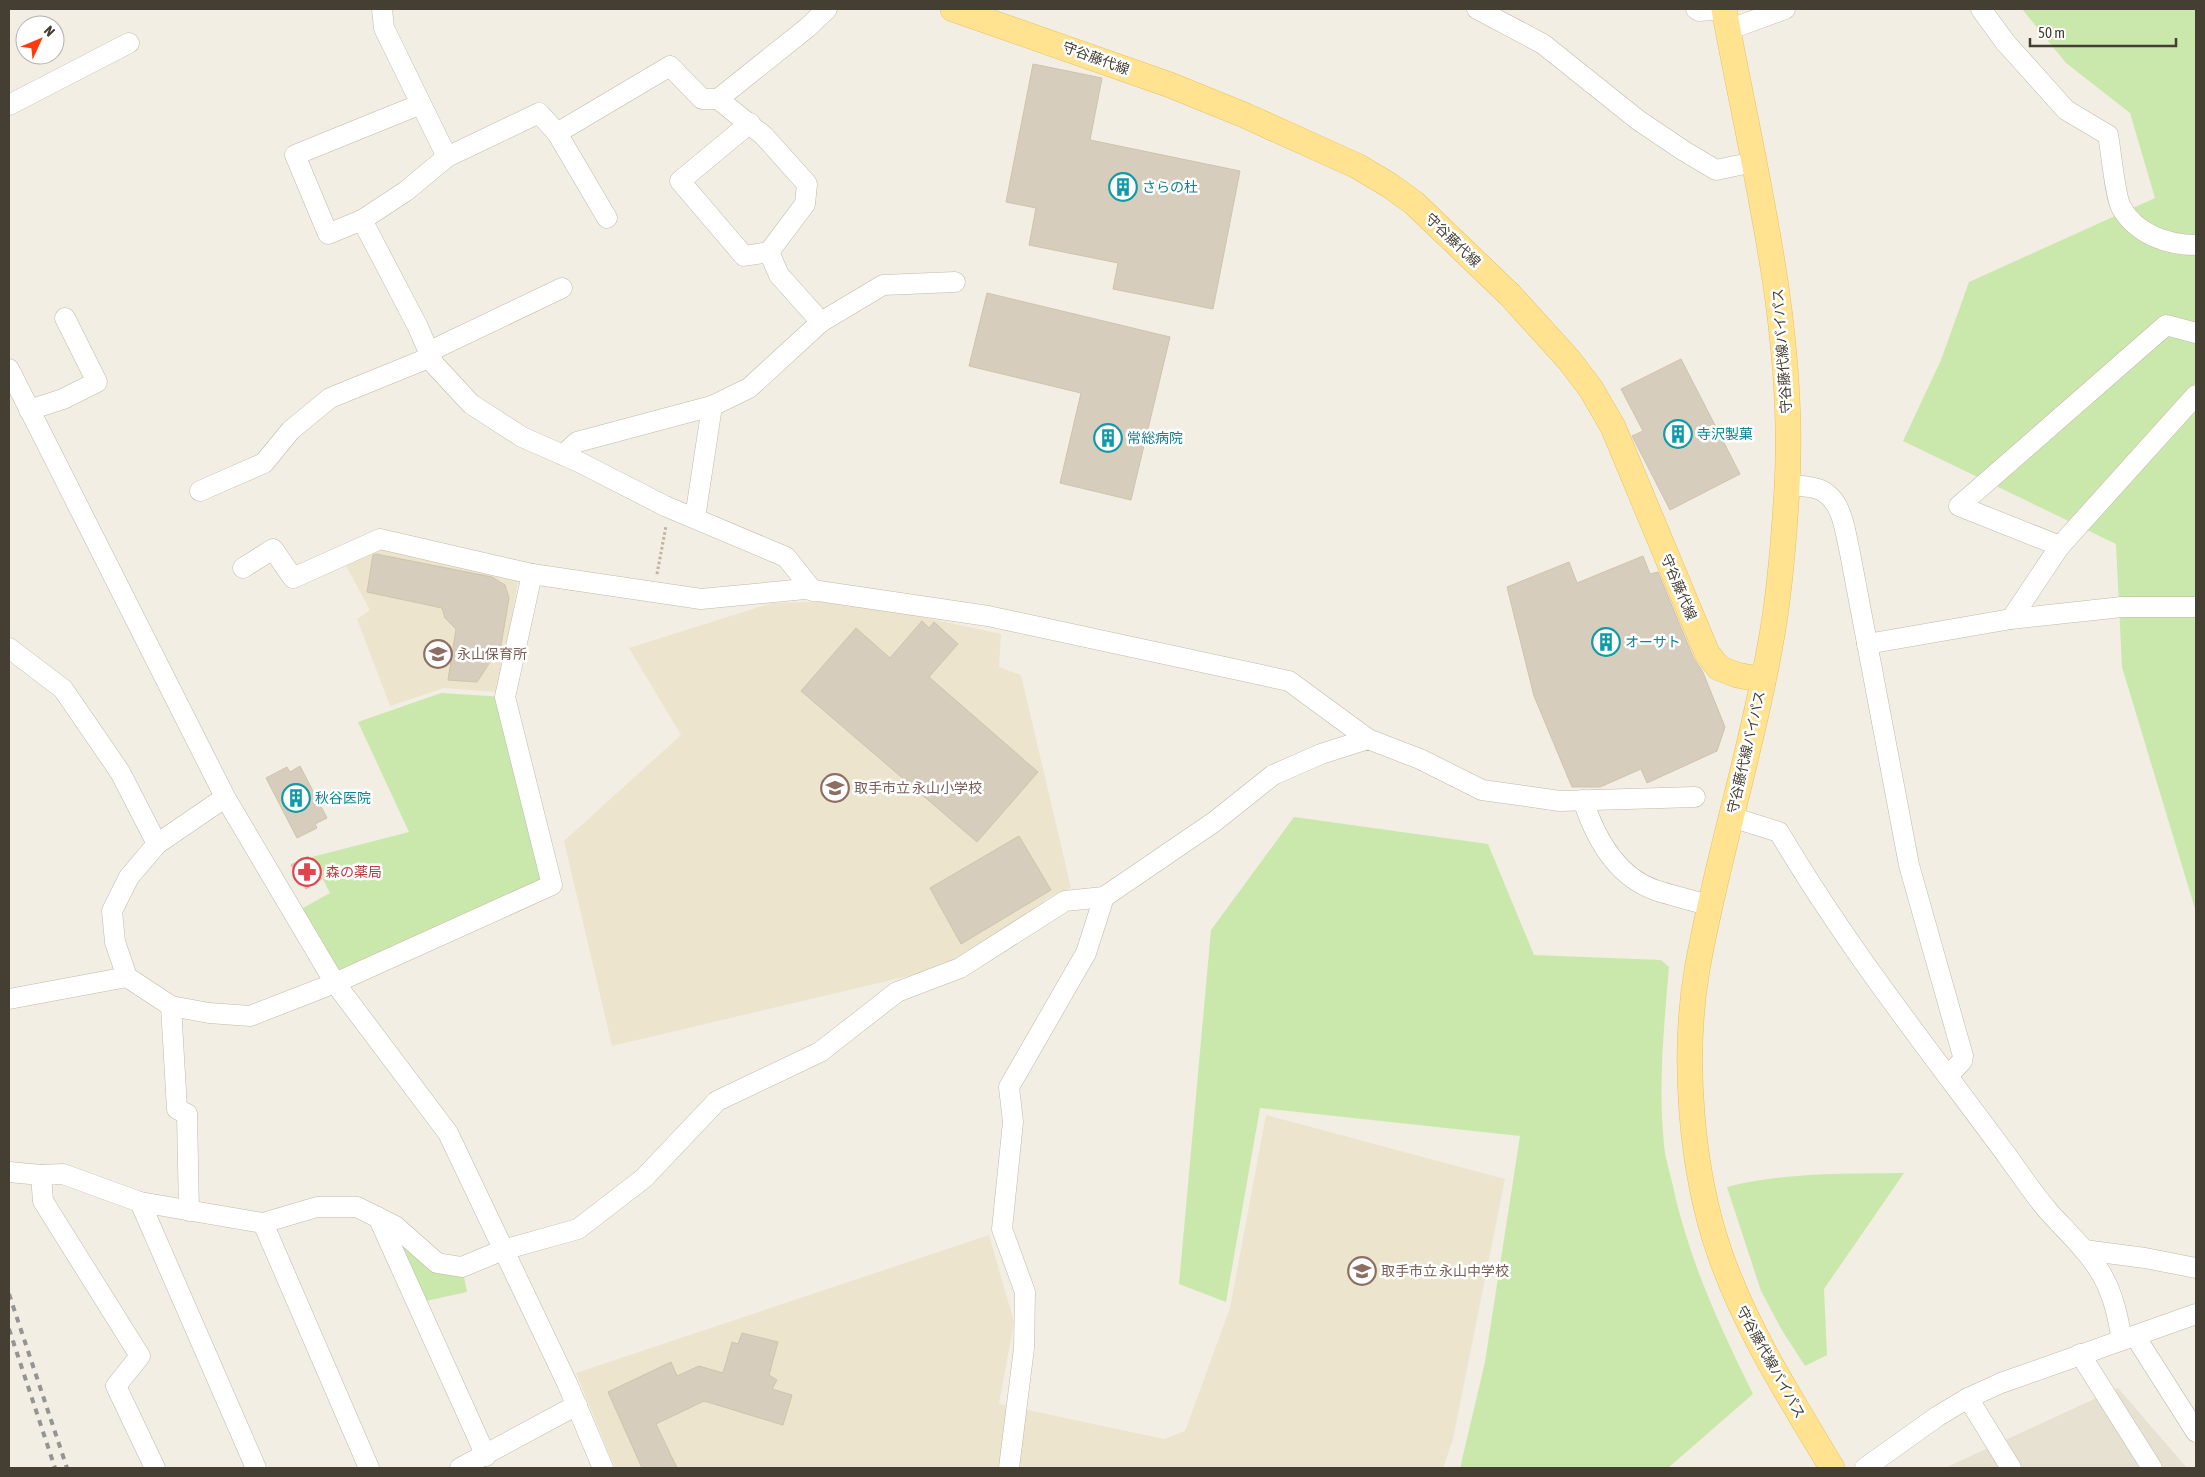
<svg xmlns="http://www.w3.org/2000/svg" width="2205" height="1477" font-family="'Asap Condensed','Noto Sans JP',sans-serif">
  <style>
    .residential { fill: #e6e1d1 }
    .education { fill: #ece4cd }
    .green { fill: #cae8ab }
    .building { fill: #d7cdbc; stroke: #cfc3ac }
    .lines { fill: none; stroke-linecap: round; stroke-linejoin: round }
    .minor-casing { stroke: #c1b9a9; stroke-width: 21 }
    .major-casing { stroke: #e6c25e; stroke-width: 26 }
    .path { stroke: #c0b397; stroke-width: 3; stroke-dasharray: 2.5 2.5; stroke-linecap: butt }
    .minor { stroke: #fff; stroke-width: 20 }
    .major { stroke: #ffe390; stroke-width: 25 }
    .rail { stroke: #949494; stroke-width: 4; stroke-dasharray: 6 6; stroke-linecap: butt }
    .labels { text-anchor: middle; stroke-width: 5; stroke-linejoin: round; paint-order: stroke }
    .street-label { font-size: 14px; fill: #443e33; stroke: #fff }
    .culture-label { font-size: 14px; fill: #0d838f; stroke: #fff; text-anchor: start }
    .education-label { font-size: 14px; fill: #785e54; stroke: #fff; text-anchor: start }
    .health-label { font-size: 14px; fill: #be3a42; stroke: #fff; text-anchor: start }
  </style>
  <rect width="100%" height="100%" fill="#f2eee3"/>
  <!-- residential -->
  <path class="residential" d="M2118,1388L2187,1468H1945Z"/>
  <!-- education -->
  <g class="education">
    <path d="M379,547L518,581L498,692L444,688L390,706L357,619L370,610L344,562Z"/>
    <path d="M848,601L1001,634L999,667L1021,675L1071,888L1049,897L996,938L938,969L612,1046L564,841L681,735L629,648L772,603Z"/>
    <path d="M1266,1115L1505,1179L1453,1439L1443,1468H615L576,1373L989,1235L1014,1322L999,1404L1164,1439L1185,1431L1230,1308Z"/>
  </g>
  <!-- green -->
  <g class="green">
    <path d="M2022,9H2196V912L2122,667L2116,544L1903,441L1941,360L1969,282L2155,198L2130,113L2066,63Z"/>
    <path d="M441,693L505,697L552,885L335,983L294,913L330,893L312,857L409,832L358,722Z"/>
    <path d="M1294,817L1488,844L1534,955L1661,960L1669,967C1664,1026 1658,1085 1664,1145C1665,1157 1669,1170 1672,1182C1688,1258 1719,1325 1753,1394L1668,1468H1460L1485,1362L1520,1136L1260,1108L1226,1302L1179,1284L1211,930Z"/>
    <path d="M1904,1173L1824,1289L1827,1355L1805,1366L1783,1332L1761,1291L1727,1187C1785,1172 1845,1174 1904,1173Z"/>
    <path d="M395,1226L462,1267L467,1292L417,1303Z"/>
  </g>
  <!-- building -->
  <g class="building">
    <path d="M1033,64L1102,78L1090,140L1240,171L1213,309L1113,289L1118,263L1029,245L1036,208L1006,202Z"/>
    <path d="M987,293L1170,337L1131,500L1060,483L1081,393L969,366Z"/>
    <path d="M1681,359L1740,474L1670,510L1632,436L1643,431L1621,389Z"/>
    <path d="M376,554L492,577L505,585L509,598L501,645L477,682L448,680L456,629L445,618L442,608L367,592L373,555Z"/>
    <path d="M1643,556L1650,574L1658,572L1694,659L1702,670L1725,727L1717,751L1647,783L1641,769L1600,787H1572L1534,696L1507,587L1569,562L1577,583Z"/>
    <path d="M922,621L929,628L934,622L958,644L929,677L1038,772L977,842L801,691L856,628L890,658Z"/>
    <path d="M300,766L327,818L315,824L317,828L297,838L266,778L287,767L290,772Z"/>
    <path d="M1019,836L1051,890L961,944L930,888Z"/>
    <path d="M308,856L322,879L306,889L291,865Z"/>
    <path d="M742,1333L778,1342L769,1375L777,1380L772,1389L792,1395L783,1425L704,1401L656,1424L677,1468H642L608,1392L671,1362L677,1376L699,1366L723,1373L732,1342L738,1344Z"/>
  </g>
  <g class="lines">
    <defs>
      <g id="minor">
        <path d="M382,9L384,28L421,104L295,155L328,234L362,220L418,327L434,364L471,404L522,437L579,462L665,506L786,557L813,591"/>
        <path d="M1477,9L1543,44L1638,120L1684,151L1716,170L1754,162"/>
        <path d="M1696,9L1699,11L1724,9"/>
        <path d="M1981,9L2005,42L2066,110L2108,135C2111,150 2115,196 2121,207C2136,234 2167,245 2196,245"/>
        <path d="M1728,30L1785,9"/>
        <path d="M718,99L764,136L807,184L805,204L769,252L779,275L821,322"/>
        <path d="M421,104L447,157L539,113L557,133L670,66L702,99H718L807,28L827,9"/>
        <path d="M9,105L129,43"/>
        <path d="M750,123L680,181L744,256L769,252"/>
        <path d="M557,133L607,218"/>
        <path d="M362,220L406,191L447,157"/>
        <path d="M428,352L562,288"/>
        <path d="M9,369L225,797L335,983L448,1133L567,1383L603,1468"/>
        <path d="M712,406L749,388L821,322L883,285L955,282"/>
        <path d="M29,410L63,399L97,382L65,318"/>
        <path d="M563,455L577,442L712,406L695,518"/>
        <path d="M1787,484C1797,486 1809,486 1818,489C1843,498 1845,532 1850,553L1909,865L1963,1056L1962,1061L1948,1076"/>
        <path d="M200,491L264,463L291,430L330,398L431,357"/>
        <path d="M2060,546L1959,506L2166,325L2196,333"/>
        <path d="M243,568L273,549L293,578L380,539L532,574"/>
        <path d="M2011,619L2122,607H2196"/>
        <path d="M1867,644L2011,619L2060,546L2196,395"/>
        <path d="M9,648L63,689L120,772L157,844"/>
        <path d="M1583,800C1595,837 1615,876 1655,890C1673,896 1692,900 1710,906"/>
        <path d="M217,803L157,844L129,877L112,911L115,942L127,977L171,1006L209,1013L250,1016L335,983L552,885L505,697L532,574L701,599L805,589L988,616L1289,681L1368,739"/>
        <path d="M1731,817L1779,832C1846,946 1929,1050 2008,1157C2021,1175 2034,1195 2049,1212C2067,1232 2089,1252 2102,1275C2114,1296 2118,1318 2122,1340"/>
        <path d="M9,999L127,977"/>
        <path d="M171,1006L177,1109L187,1114L189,1211"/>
        <path d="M9,1172L41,1175L63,1174L140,1202L263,1223L317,1207H357L395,1226L437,1263L462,1267L503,1250L578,1229L644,1178L717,1101L820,1052L897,992L960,968L1065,901L1104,897L1214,822L1273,775L1321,754L1368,739L1420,759L1482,790L1560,801L1695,797"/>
        <path d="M41,1175L43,1201L140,1356L116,1386L155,1468"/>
        <path d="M140,1202L256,1468"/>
        <path d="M378,1217L486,1456"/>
        <path d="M263,1223L369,1468"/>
        <path d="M2084,1250L2145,1258L2196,1268"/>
        <path d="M2135,1336L2196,1432"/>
        <path d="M2080,1354L2152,1468"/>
        <path d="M1968,1398L2011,1468"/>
        <path d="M460,1468L577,1405"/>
        <path d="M1009,1468L1024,1348L1025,1292L1002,1229L1013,1122L1009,1087L1086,953L1104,897"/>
        <path d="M1865,1468L1938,1416L1968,1398L2001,1383L2196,1314"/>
      </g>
      <g id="major">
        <path d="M953,9L1170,85L1244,115L1357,166L1389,185L1414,203L1510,295L1569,360L1591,389L1613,427L1707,653L1719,668L1737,675L1763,680"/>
        <path d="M1724,9C1753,167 1796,325 1787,487C1784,540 1780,594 1770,646C1751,755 1716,861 1697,970C1682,1058 1691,1171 1720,1254C1747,1331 1791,1399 1832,1468"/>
      </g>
    </defs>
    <!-- minor casing -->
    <use href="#minor" class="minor-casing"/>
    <!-- major casing -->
    <use href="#major" class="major-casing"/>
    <!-- path -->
    <path class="path" d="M657,574L666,526"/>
    <!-- minor -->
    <use href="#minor" class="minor"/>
    <!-- major -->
    <use href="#major" class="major"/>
    <!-- rail -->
    <g class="rail">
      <path d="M9,1294L67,1468"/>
      <path d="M9,1329L55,1468"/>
    </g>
  </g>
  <!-- icons -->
  <defs>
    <symbol id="building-ring" viewBox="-11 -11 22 22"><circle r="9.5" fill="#fff" stroke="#0f9aa8" stroke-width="1.5"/><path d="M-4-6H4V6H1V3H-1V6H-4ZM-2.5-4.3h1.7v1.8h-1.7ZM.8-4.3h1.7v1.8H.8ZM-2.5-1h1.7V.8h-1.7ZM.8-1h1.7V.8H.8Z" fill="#0f9aa8"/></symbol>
    <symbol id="school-ring" viewBox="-11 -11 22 22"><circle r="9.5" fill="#fff" stroke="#8d6e63" stroke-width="1.5"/><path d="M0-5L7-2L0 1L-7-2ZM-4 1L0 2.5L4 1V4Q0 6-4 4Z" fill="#8d6e63"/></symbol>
    <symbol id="pharmacy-ring" viewBox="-11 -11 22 22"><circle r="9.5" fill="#fff" stroke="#e0444e" stroke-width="1.5"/><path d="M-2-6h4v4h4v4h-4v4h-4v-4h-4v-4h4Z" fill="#e0444e"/></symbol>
  </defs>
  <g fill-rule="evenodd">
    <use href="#building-ring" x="1107" y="171" width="32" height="32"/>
    <use href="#building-ring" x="1662" y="418" width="32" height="32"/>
    <use href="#building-ring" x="1092" y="422" width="32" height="32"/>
    <use href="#building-ring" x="1590" y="626" width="32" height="32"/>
    <use href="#school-ring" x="422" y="638" width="32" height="32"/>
    <use href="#school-ring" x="819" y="772" width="32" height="32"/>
    <use href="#building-ring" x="280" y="782" width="32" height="32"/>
    <use href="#pharmacy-ring" x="291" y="856" width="32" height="32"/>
    <use href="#school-ring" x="1346" y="1255" width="32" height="32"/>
  </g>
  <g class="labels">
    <!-- street labels -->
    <g class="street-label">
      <text transform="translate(1096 58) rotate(20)" y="5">守谷藤代線</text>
      <text transform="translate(1453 240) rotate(44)" y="5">守谷藤代線</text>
      <text transform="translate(1782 351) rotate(-94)" y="5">守谷藤代線バイパス</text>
      <text transform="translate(1679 587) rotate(67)" y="5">守谷藤代線</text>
      <text transform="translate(1746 752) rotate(-77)" y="5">守谷藤代線バイパス</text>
      <text transform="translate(1771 1362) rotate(61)" y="5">守谷藤代線バイパス</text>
    </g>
    <!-- culture labels -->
    <g class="culture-label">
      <text x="1142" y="192">さらの杜</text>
      <text x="1697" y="439">寺沢製菓</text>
      <text x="1127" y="443">常総病院</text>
      <text x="1625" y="647">オーサト</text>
      <text x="315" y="803">秋谷医院</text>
    </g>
    <!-- education labels -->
    <g class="education-label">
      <text x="457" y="659">永山保育所</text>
      <text x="854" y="793">取手市立 永山小学校</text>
      <text x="1381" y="1276">取手市立 永山中学校</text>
    </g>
    <!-- health labels -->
    <g class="health-label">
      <text x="326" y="877">森の薬局</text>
    </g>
  </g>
  <!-- border -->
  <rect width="2205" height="1477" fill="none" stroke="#443e33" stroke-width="20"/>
  <!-- north arrow -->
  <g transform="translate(40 40) rotate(46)"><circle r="24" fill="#ffffff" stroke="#b4b2ad"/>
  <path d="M0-4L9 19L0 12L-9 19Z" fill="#ff3b0e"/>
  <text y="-8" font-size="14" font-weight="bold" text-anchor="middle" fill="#443e33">N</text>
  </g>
  <!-- scale -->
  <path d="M2030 38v8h146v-8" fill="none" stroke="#443e33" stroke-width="2.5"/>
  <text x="2038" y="38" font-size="15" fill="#443e33" stroke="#ffffff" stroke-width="4" paint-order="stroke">50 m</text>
</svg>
